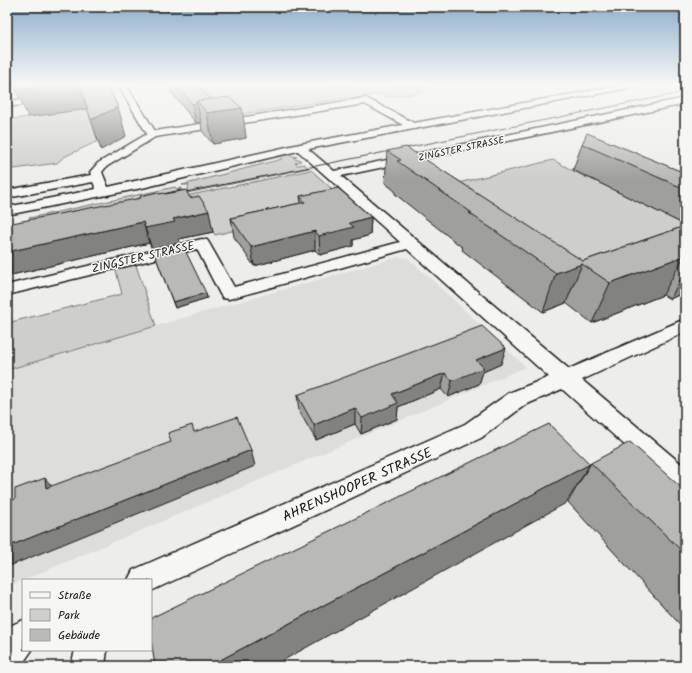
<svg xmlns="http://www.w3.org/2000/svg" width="692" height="673" font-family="Kalam,sans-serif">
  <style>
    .built { fill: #ddddda }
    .green { fill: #cececb; stroke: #757574 }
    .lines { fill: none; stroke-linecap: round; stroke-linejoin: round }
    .minor-casing { stroke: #1c1c1c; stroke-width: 3 }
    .minor { fill: #f6f6f2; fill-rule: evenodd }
    .tram { stroke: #1c1c1c; stroke-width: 1 }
    .wall { fill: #9f9f9d; stroke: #1c1c1c }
    .shaded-wall { fill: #82827f; stroke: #1c1c1c }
    .building { fill: #b9b9b6; stroke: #1c1c1c }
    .labels { text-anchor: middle; stroke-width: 3; stroke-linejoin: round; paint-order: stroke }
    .far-street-label { font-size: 10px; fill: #1c1c1c; stroke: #f6f6f2 }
    .street-label { font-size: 12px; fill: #1c1c1c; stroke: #f6f6f2 }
    .near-street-label { font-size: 14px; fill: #1c1c1c; stroke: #f6f6f2 }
  </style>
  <rect width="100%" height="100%" fill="#edede9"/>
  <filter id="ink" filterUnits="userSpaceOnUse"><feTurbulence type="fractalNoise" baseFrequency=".025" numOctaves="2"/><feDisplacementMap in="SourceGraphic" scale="8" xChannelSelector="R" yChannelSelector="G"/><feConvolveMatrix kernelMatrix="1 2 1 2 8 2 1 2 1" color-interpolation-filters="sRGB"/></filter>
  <g filter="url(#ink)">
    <!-- built -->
    <g class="built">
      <path d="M7,85H108L110,88L7,101Z"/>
      <path d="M399,257L408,258L526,367L7,587V370L207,311Z"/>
    </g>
    <!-- green -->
    <g class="green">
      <path d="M172,85H439L415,88L424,92L387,97L381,94L348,99L346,98L222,117L190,89L167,92L172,91Z"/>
      <path d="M90,108L100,140L64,157L57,163L7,170V120Z"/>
      <path d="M288,155L297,157L294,158L296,160L299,159L301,161L295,163L298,165L304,164L309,168L187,193L189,185H182L282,159L280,156Z"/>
      <path d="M553,160L585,177L592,179L685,225V259L611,284L454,184Z"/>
      <path d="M311,170L359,213L338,206L215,235L204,216L139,209L30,226L29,218L175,187L177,189L182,188L179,194L181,197Z"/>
      <path d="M131,264L136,265L156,326L7,370V323L122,294L115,267Z"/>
    </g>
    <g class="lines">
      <defs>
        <g id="minor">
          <path d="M118,85H126L155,131L366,98L414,123L622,85H638L634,87L308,149L334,171L685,98V104L341,176L569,369L685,319V332L582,380L685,467V494L676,491L562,389L525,405L481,438L153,590L151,591V580H128L133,570L465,424L509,393L549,377L407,249L229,299L223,298L220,294L197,249L7,295V285L202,239L207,240L209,243L234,287L400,242L298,151L142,188L7,215V207L96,189L93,182L7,198V190L91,175L90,172L98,163L147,134ZM365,104L403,125L300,144L108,187L102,172L106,167L155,137Z"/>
          <path d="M48,96L51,97L52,99L51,101L7,107V101Z"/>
          <path d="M23,620V650H32L21,666H7V631L12,625Z"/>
          <path d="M75,650H107L105,666H71Z"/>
        </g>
      </defs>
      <!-- minor casing -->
      <use href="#minor" class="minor-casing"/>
      <!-- minor -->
      <use href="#minor" class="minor"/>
      <!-- tram -->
      <g class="tram">
        <path d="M176,194L685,92"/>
        <path d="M154,196L181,190"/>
      </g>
    </g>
    <!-- wall -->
    <g class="wall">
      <path d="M170,85H197L211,99L242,108L246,138L213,144L202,131L201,122L196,123L171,92Z"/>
      <path d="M582,144L685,173V225L573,170Z"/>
      <path d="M387,151L583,261L685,226V292L670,299L663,295L592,323L566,303L543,312L462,250L463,248L395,194V191L385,183Z"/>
      <path d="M159,194L190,198L213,232L179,239L180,243L152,249L149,243L7,276Z"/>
      <path d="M300,196L371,217L370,235L353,240V246L320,255L315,250L254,266L234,237L231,218L301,203Z"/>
      <path d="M155,255L206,293L207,298L175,308Z"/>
      <path d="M501,364L483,372L479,384L448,397L441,389L398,407L397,419L361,434L355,424L316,440L299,411L297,395Z"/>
      <path d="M591,463L685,491V630L568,502Z"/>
    </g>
    <!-- shaded-wall -->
    <g class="shaded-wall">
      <path d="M38,85H100L88,109L28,117L16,90Z"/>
      <path d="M197,103L201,122L196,123L192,104Z"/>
      <path d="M118,107L126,136L101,150L91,120Z"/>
      <path d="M242,108L246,138L213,144L207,113Z"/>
      <path d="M209,211L213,232L179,239L180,243L152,249L145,228L173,219Z"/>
      <path d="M371,217L370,235L353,240V246L320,255L319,236L349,223Z"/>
      <path d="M143,222L149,243L7,276V252Z"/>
      <path d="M315,231V250L254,266L251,247Z"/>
      <path d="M684,256L663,295L592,323L610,283Z"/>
      <path d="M582,264L566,303L543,312L556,273Z"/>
      <path d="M685,271V292L670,299Z"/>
      <path d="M206,293L207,298L175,308L173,302Z"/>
      <path d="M506,348L501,364L483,372L479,384L448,397L452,381L476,360Z"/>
      <path d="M445,373L441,389L398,407L397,419L361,434L362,418L392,394Z"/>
      <path d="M355,408V424L316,440L314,425Z"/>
      <path d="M251,450L255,466L7,567V547Z"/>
      <path d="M590,464L566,503L273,666H209Z"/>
      <path d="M45,478L57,493L46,488Z"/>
    </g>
    <!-- building -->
    <g class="building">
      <path d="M16,85H59L16,90Z"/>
      <path d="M80,85H107L118,107L91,120Z"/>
      <path d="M176,85H197L211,99L197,101V103L192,104Z"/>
      <path d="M229,97L242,108L207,113L197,101Z"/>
      <path d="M587,133L685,173V189L582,144Z"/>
      <path d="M406,147L583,261L685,226V256H684L610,283L582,264L556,273L469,213H472L397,161L401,160L387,151Z"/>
      <path d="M338,188L371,217L349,223L354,227L319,236L315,231L251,247L231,218L305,202L300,196Z"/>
      <path d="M186,190L190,198L199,196L209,211L173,219L175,222L145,228L143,222L7,252V224L141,198L140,196L158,192L159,194L164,193L165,194Z"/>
      <path d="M184,248L206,293L173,302L155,255Z"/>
      <path d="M482,326L506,348L476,360L484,368L452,381L445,373L392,394L398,403L362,418L355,408L314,425L297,395Z"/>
      <path d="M237,417L251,450L7,547V502L15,499V489L45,478L46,488L171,442L168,433L192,425L194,432Z"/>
      <path d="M549,424L590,464L209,666H155L151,639V618Z"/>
      <path d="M630,442L685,491V554L591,463Z"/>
    </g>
  </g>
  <!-- sky -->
  <linearGradient id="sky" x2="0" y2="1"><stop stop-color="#8daecc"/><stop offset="0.47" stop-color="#f7f7f5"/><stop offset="1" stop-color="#f7f7f5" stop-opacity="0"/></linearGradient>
  <rect width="692" height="179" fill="url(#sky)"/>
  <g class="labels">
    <!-- far-street labels -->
    <g class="far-street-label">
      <text transform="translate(461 148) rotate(-12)" y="4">ZINGSTER STRASSE</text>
    </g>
    <!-- street labels -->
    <g class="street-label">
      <text transform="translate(143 257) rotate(-13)" y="4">ZINGSTER STRASSE</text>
    </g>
    <!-- near-street labels -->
    <g class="near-street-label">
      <text transform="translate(357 484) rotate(-24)" y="5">AHRENSHOOPER STRASSE</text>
    </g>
  </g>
  <!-- margin -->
  <rect width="692" height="673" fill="none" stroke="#f6f6f2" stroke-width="24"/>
  <rect x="12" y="12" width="668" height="649" fill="none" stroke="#1c1c1c" stroke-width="1.5" filter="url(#ink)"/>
  <!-- legend -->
  <rect x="22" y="579" width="130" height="72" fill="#f6f6f2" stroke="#9f9f9c"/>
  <rect x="30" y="592" width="20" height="6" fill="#f6f6f2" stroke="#9f9f9c"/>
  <text x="58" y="599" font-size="12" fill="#1c1c1c">Straße</text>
  <rect x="30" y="609" width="20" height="12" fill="#cececb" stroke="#9f9f9c"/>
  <text x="58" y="619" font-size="12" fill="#1c1c1c">Park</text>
  <rect x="30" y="629" width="20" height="12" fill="#b9b9b6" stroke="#9f9f9c"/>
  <text x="58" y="639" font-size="12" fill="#1c1c1c">Gebäude</text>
</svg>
